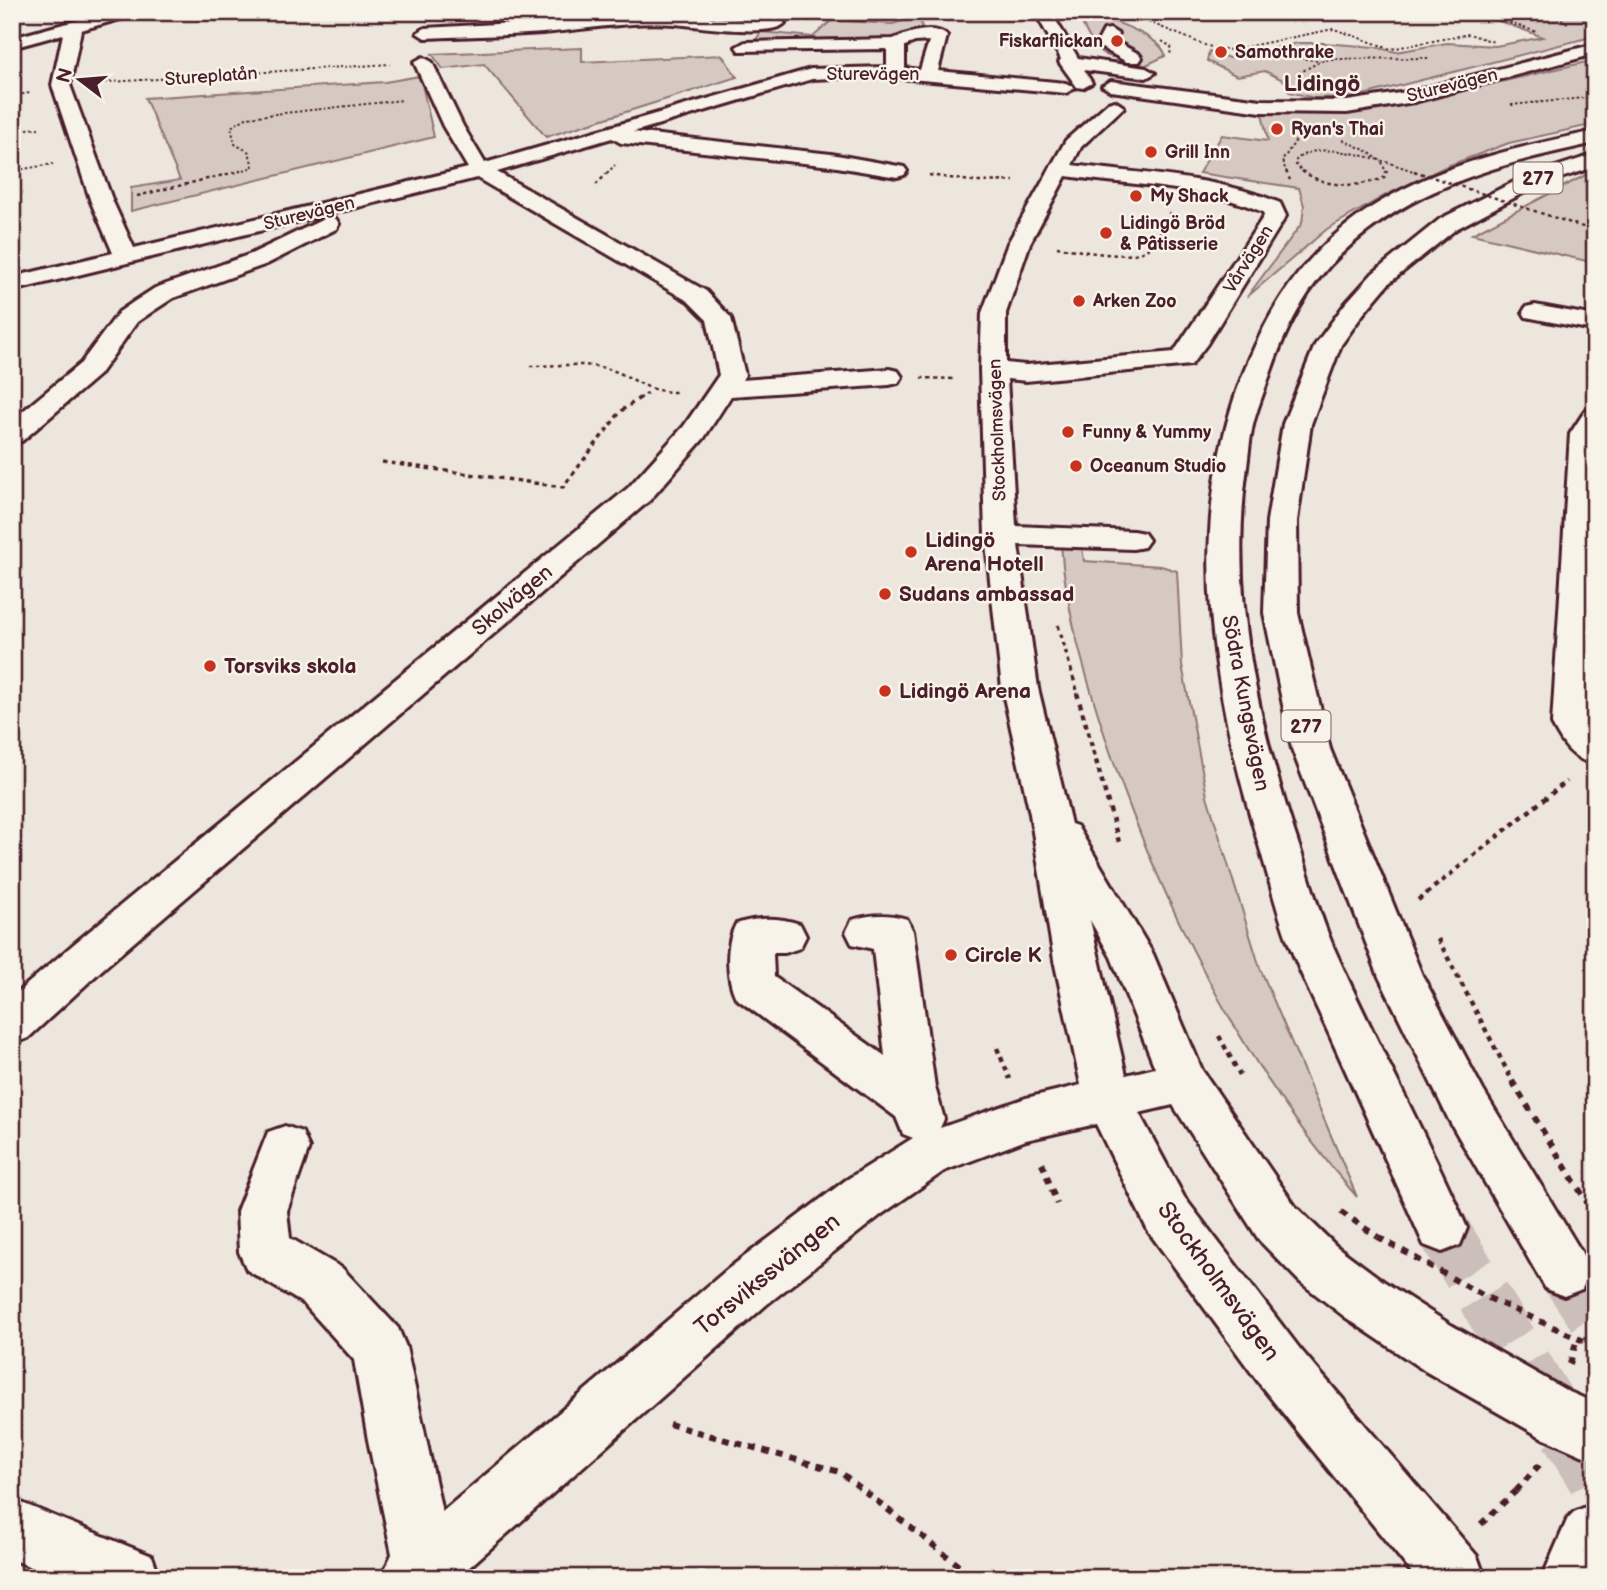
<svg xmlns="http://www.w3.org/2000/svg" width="1607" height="1590" font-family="'Balsamiq Sans',sans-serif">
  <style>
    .green { fill: #d5c9c2; stroke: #907476; stroke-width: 2 }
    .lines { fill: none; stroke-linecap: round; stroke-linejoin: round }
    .major-tunnel { stroke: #ccbeb9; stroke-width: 53; stroke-dasharray: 53 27; stroke-linecap: butt }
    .minor-casing { stroke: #4a1f2b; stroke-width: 6 }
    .major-casing { stroke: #4a1f2b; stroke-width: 6 }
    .path-far4 { stroke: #4a1f2b; stroke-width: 2; stroke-dasharray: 2.5 2.5; stroke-linecap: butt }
    .path-far3 { stroke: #4a1f2b; stroke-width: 2.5; stroke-dasharray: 3.5 3.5; stroke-linecap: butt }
    .path-far2 { stroke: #4a1f2b; stroke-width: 3.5; stroke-dasharray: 4.5 4.5; stroke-linecap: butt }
    .path-far1 { stroke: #4a1f2b; stroke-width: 4.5; stroke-dasharray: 5 5; stroke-linecap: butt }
    .path { stroke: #4a1f2b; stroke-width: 6; stroke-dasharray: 7 7; stroke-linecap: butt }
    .minor { fill: #f7f3e8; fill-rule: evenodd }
    .major { fill: #f7f3e8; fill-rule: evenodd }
    .minor-bridge-casing { stroke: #4a1f2b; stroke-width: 59; stroke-linecap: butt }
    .path-bridge-far2 { stroke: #4a1f2b; stroke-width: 2; stroke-dasharray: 2.5 2.5; stroke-linecap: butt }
    .path-bridge-far1 { stroke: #4a1f2b; stroke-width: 2.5; stroke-dasharray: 3.5 3.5; stroke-linecap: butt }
    .path-bridge { stroke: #4a1f2b; stroke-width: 6; stroke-dasharray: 7 7; stroke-linecap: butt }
    .minor-bridge { stroke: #f7f3e8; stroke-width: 53 }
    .poi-dot { fill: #c8321e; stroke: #f7f3e8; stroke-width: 2.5 }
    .labels { text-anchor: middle; stroke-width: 5; stroke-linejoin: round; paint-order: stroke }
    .far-poi-label { font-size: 18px; font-weight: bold; fill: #4a1f2b; stroke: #f7f3e8; text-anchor: start }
    .far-street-label { font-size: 18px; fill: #4a1f2b; stroke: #f7f3e8 }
    .shield { fill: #f7f3e8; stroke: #7e5f64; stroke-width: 2 }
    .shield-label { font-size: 19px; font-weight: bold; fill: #4a1f2b }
    .poi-label { font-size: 21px; font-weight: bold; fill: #4a1f2b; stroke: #f7f3e8; text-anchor: start }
    .street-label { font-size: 21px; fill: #4a1f2b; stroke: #f7f3e8 }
    .far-district-label { font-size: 23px; font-weight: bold; fill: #4a1f2b; stroke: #f7f3e8 }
    .near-street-label { font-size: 24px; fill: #4a1f2b; stroke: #f7f3e8 }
  </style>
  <rect width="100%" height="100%" fill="#ece6dd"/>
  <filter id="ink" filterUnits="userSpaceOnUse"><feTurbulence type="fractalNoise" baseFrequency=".0143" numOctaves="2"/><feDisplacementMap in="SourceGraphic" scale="14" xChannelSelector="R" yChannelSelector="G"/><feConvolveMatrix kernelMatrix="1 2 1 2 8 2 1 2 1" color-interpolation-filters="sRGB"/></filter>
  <g filter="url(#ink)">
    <!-- green -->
    <g class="green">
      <path d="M1077,12C1094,12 1166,37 1165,56L1144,66C1134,55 1113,62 1101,52C1090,44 1083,24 1077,12Z"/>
      <path d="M1474,12L1510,15L1524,12H1586L1595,16V36L1355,97L1314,98L1289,92L1287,88L1291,84L1265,71L1237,76L1207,61L1209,51L1229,58L1298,43H1323L1375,47L1396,52L1447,43L1496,46L1543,37Z"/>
      <path d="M921,16L922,34L886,42L753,44L761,32L813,37L832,20L892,24Z"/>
      <path d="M582,48V62L722,55L737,77L546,137L484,64L443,69L432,54Z"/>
      <path d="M1595,60V124L1509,143L1447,166L1386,195L1327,229L1247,297L1302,223L1304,206L1299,188L1199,173L1222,135L1268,141L1262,113L1334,114L1380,110Z"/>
      <path d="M420,76L434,137L131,211V188L180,180L145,98L385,82Z"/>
      <path d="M1595,170V263L1472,234L1578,179Z"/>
      <path d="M1061,544L1082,546L1084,561L1161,566L1177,571L1182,665L1207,796L1260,968L1357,1197C1242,1067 1156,895 1103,730C1084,670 1065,607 1061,544Z"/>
    </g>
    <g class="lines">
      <!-- major-tunnel -->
      <g class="major-tunnel">
        <path d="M1442,1228L1595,1480"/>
        <path d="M1564,1271L1595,1317"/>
      </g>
      <defs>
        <g id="minor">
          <path d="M108,12H136L134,15L81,30L70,85L113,202L134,248L468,168L443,126L414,62L423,57L432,62L463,126L485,163L811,69L887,67V49L739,51L736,47L745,42L893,39C908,33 935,24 947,36L938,71L1066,83L1075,88L1066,93L877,76L812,79L633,132L831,154L904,167L907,171L904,175L897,177L831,166L621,143L612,138L497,172L706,291L731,318L745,375L742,380L889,369L898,371L902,377L898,383L889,385L731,396L704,438L650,500L105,967L28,1038L12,1044V997L75,943L628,488L684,426L719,375L707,320L688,301L477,178L12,291V277L113,253L91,202L52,85L63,34L12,48V38ZM929,41L920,70L905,68V46L915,42Z"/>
          <path d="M1035,12H1051L1078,58L1146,68L1155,73L1146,78L1084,70L1092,83L1083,88L1077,87L1059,62L1061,59Z"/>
          <path d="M671,14L748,20L777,18L785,23C772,38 697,26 675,24C634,21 594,28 553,32C511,36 468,36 425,38L417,33L425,28Z"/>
          <path d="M1110,29L1118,34L1115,41L1139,54L1142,58L1139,62H1127L1100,47L1097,43L1104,30Z"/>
          <path d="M1595,44V54L1414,102L1347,113L1261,112L1111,91L1102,86L1111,81L1261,100L1347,101L1413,91Z"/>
          <path d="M1115,101L1124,107L1081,147L1072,165C1141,174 1216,176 1280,203L1286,216L1207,344L1191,365L1026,381L1007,379L1016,526L1133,531L1144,533L1149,540L1144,547L1133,549L1018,545L1038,688L1071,824L1077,826L1153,954L1202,1070L1295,1206L1336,1246L1383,1281L1457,1329L1465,1348L1457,1367L1438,1375L1419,1367L1345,1317L1300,1282L1259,1240L1173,1105L1139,1113L1184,1197L1300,1349L1477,1556L1485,1578H1416L1262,1387L1148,1231L1096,1124L1026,1140L944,1171L882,1214L766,1305L457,1578H381L392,1554L368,1440L354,1360L304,1304L247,1270L239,1252L237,1211L268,1132L285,1126L302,1132L309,1148L287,1211L290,1238L342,1268L398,1328L406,1347L442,1512L728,1269L846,1180L913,1138L903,1134L896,1117L736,998C726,978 725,944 736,924C757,917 779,917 800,924L806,936L800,948L785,953H773L774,977L885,1056L873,949L852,944L846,932L852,920C871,914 888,913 907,919L913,931L935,1087L944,1119L940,1128L1026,1098L1081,1085L1054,960L1030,814L1002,688L985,535L980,369L982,313L1008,243L1066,140L1108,103ZM1066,176C1128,185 1205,186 1263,212L1264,216L1174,352L1026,365L1006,363V313L1030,243ZM1090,920L1111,957L1155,1068L1126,1075Z"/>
          <path d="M328,217L336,219L339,224L336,229L267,264L173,298L153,311L137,322L99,375L22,441L12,443V420L81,363L119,312L135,301L155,288L251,254Z"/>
          <path d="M1535,305L1595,316V328L1588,329L1526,317L1523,312L1526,307Z"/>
          <path d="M1595,409V532L1588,724L1595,734V765C1571,758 1563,745 1552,724L1570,434L1585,411Z"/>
          <path d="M12,1499L152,1556L160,1578H57L12,1559Z"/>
          <path d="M1595,1503V1578H1542L1568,1518L1574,1512Z"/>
        </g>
        <g id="major">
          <path d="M1595,131V143C1503,163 1412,186 1342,253C1306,287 1285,330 1269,377C1264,392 1258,406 1254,421C1250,436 1249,452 1247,467C1228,598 1259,728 1301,852C1311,883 1320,916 1333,946C1375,1041 1426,1133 1467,1228L1460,1245L1442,1252L1424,1245C1394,1178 1364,1111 1334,1045C1319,1011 1302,978 1289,944C1278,915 1270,883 1261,852C1214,699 1183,537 1240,382C1267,311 1300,257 1363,213C1432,165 1515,148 1595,131Z"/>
          <path d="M1595,154V167L1536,186L1456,229L1389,283L1363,314L1341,345L1311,424L1297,521L1298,613L1330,749L1422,975L1483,1090L1582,1253L1590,1271L1582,1289L1564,1296L1546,1289L1449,1120L1379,977L1292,749L1264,613L1267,521L1283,424L1315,345L1345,304L1373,273L1440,219L1522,178Z"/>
        </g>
      </defs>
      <!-- minor casing -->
      <use href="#minor" class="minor-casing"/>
      <!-- major casing -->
      <use href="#major" class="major-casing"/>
      <!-- path-far4 -->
      <g class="path-far4">
        <path d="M1476,12L1537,32"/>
        <path d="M1548,12L1568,23"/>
        <path d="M1590,12L1595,14"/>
        <path d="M1139,18L1207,46L1231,50L1334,29L1391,49L1469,34L1494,42"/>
        <path d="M1139,18L1169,12"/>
        <path d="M1162,41L1171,47L1170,56"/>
        <path d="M1280,55L1320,61"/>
        <path d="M1299,73L1321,61L1331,59L1430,58"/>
        <path d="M95,83L390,64"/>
        <path d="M12,96L30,93"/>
        <path d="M1511,105L1595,97"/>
        <path d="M12,130L39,128"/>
        <path d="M1343,140L1367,151L1382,162"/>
        <path d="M1204,157L1210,148"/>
        <path d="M12,171L53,164"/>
        <path d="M234,173L253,167L249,152L235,144L231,127L248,117L403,100"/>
        <path d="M607,173L615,165"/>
        <path d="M1287,173L1282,161L1298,137"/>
      </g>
      <!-- path-far3 -->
      <g class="path-far3">
        <path d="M1286,171L1290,180"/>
        <path d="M929,175L977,182L1014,181"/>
        <path d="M596,185L609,171"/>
        <path d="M137,196L240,171"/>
        <path d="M1156,237L1213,247"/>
        <path d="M1057,247C1078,250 1128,261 1146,250C1158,243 1164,224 1170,212"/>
        <path d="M530,366C556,366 583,362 608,369C636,377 644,392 676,392"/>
        <path d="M921,378L955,379"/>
        <path d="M639,399L650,391"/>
      </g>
      <!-- path-far2 -->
      <g class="path-far2">
        <path d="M382,462L563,487L621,411L641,397"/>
        <path d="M1058,625L1078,694"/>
      </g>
      <!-- path-far1 -->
      <g class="path-far1">
        <path d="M1077,693L1119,842"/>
        <path d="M1418,900L1567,781"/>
        <path d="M1438,939L1513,1082"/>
        <path d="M1219,1036L1240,1075"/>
        <path d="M997,1048L1010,1079"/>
      </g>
      <!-- path -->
      <g class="path">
        <path d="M1512,1081L1595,1215"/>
        <path d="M1042,1163L1057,1204"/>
        <path d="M1341,1212L1378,1237"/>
        <path d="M669,1424L840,1472L975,1578"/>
        <path d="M1481,1524L1516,1491"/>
      </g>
      <!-- minor -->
      <use href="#minor" class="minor"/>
      <!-- major -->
      <use href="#major" class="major"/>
      <defs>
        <path id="minor-bridge" d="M1438,1348L1556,1415L1595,1432"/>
      </defs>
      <!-- minor-bridge casing -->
      <use href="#minor-bridge" class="minor-bridge-casing"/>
      <!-- path-bridge-far2 -->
      <g class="path-bridge-far2">
        <path d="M1382,162L1386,173"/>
        <path d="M1304,173L1296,165V160C1320,136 1392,164 1419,173"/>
      </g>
      <!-- path-bridge-far1 -->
      <g class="path-bridge-far1">
        <path d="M1302,171C1326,188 1357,188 1384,178L1387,171"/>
        <path d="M1414,171L1595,231"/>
      </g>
      <!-- path-bridge -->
      <g class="path-bridge">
        <path d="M1378,1237L1484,1296L1595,1346"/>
        <path d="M1570,1364L1577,1338"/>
        <path d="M1516,1491L1541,1463"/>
      </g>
      <!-- minor-bridge -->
      <use href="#minor-bridge" class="minor-bridge"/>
    </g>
  </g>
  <!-- markers -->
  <g class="poi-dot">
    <circle cx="1117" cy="41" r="7"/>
    <circle cx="1221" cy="52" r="7"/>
    <circle cx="1277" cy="129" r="7"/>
    <circle cx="1151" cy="152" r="7"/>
    <circle cx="1136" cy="196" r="7"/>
    <circle cx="1106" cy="233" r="7"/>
    <circle cx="1079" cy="301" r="7"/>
    <circle cx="1068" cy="432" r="7"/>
    <circle cx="1076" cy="466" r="7"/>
    <circle cx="911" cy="552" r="7"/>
    <circle cx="885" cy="594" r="7"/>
    <circle cx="210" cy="666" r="7"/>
    <circle cx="885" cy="691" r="7"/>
    <circle cx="951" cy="955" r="7"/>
  </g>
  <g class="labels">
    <!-- far-poi labels -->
    <g class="far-poi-label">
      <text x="1103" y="47" text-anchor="end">Fiskarflickan</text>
      <text x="1235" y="58">Samothrake</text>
      <text x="1291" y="135">Ryan's Thai</text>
      <text x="1165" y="158">Grill Inn</text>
      <text x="1150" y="202">My Shack</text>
      <text x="1120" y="229">Lidingö Bröd<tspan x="1120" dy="21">&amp; Pâtisserie</tspan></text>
      <text x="1093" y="307">Arken Zoo</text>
      <text x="1082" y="438">Funny &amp; Yummy</text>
      <text x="1090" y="472">Oceanum Studio</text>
    </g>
    <!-- far-street labels -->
    <g class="far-street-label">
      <text x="873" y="80">Sturevägen</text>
      <text transform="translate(211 76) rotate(-4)" y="6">Stureplatån</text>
      <text transform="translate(1452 85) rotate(-14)" y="6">Sturevägen</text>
      <text transform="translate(309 213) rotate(-14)" y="6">Sturevägen</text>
      <text transform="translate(1248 259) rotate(-58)" y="6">Vårvägen</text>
      <text transform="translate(997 430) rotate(-92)" y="6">Stockholmsvägen</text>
    </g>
    <!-- shield labels -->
    <g class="shield">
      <rect x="1513.5" y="162.5" width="49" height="31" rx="5"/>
      <rect x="1281.5" y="710.5" width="49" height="31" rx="5"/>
    </g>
    <g class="shield-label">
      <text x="1538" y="185">277</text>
      <text x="1306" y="733">277</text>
    </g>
    <!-- poi labels -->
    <g class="poi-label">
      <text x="925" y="547">Lidingö<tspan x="925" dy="24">Arena Hotell</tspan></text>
      <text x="899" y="601">Sudans ambassad</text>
      <text x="224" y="673">Torsviks skola</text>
      <text x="899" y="698">Lidingö Arena</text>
      <text x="965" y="962">Circle K</text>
    </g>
    <!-- street labels -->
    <g class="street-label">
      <text transform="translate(512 600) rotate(-40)" y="7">Skolvägen</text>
      <text transform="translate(1246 703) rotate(79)" y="7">Södra Kungsvägen</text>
    </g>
    <!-- far-district labels -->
    <g class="far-district-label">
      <text x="1322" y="91">Lidingö</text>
    </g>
    <!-- near-street labels -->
    <g class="near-street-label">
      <text transform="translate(767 1274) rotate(-39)" y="8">Torsvikssvängen</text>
      <text transform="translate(1219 1281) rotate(54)" y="8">Stockholmsvägen</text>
    </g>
  </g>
  <!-- margin -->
  <rect width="1607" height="1590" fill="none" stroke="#f7f3e8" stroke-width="42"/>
  <rect x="21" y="21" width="1565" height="1548" fill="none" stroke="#4a1f2b" stroke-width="2.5" filter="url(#ink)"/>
  <!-- north arrow -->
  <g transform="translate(80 80) rotate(286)" stroke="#f7f3e8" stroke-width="5" paint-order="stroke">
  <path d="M0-5L12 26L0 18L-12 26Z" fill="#4a1f2b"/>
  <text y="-10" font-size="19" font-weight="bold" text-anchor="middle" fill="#4a1f2b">N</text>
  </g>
</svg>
